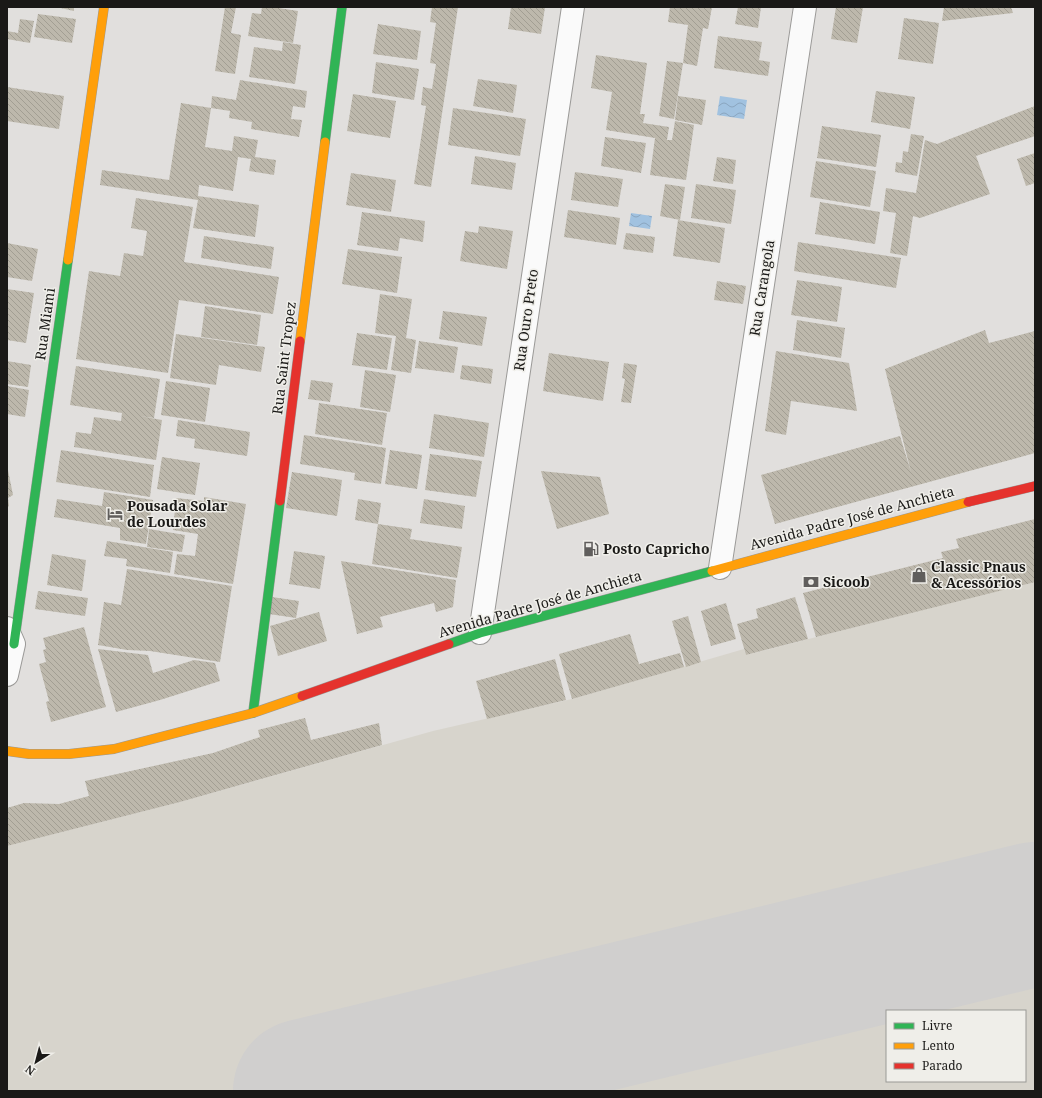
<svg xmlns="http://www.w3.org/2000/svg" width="1042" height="1098" font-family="'Noto Serif',serif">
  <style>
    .built { fill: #d7d4cc; fill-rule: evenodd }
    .water { fill: url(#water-waves) }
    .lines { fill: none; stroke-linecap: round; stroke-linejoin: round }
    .runway { stroke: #d0cfce; stroke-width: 144 }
    .building { fill: url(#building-back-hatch) }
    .street-casing { stroke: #9a9997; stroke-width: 24 }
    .fast-casing { stroke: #9a9997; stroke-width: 10 }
    .slow-casing { stroke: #9a9997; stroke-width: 10 }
    .jam-casing { stroke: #9a9997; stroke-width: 10 }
    .street { stroke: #fafafa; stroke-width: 22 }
    .fast { stroke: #30b455; stroke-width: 9 }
    .slow { stroke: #ff9f0a; stroke-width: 9 }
    .jam { stroke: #e5322d; stroke-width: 9 }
    .labels { text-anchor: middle; stroke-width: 3; stroke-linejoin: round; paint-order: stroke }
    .street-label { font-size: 14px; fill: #1a1917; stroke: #efeee9 }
    .poi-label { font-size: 14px; font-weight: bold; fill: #1a1917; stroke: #efeee9; text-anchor: start }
  </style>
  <defs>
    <pattern id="water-waves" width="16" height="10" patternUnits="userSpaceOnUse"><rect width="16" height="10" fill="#a1c2e0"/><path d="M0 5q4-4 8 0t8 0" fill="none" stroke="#8aa6bf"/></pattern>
    <pattern id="building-back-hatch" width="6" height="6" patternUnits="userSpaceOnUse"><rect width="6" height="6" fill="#bdb8ac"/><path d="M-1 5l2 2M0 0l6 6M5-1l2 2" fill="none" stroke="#a29e93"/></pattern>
  </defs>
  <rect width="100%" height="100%" fill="#e1dfdd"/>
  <!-- built -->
  <path class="built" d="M1035,581V1091H7V846L180,802L433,731L572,699L744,649L746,655ZM887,1011H1025V1081H887Z"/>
  <!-- water -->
  <g class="water">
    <path d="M720,96L747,100L744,119L717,115Z"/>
    <path d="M631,213L652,216L650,229L629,226Z"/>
  </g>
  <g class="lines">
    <!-- runway -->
    <path class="runway" d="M305,1091L1035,914"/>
  </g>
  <!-- building -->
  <g class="building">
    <path d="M56,7H74V11Z"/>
    <path d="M225,7H236L231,33L241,35L235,74L215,71Z"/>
    <path d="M262,7H272L298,11L293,43L248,36L252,13L261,14Z"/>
    <path d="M432,7H458L431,187L414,184L426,106L421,105L423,87L432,89L436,64L430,63L436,23L430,22Z"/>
    <path d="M511,7H545L541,34L508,29Z"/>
    <path d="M670,7H712L708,29L703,28L697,66L683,63L688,25L668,22Z"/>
    <path d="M738,7H761L758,28L735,24Z"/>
    <path d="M836,7H863L857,43L831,39Z"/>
    <path d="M944,7H1011L1013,13L942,21Z"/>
    <path d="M38,14L76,19L72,43L34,37Z"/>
    <path d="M904,18L939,23L933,64L898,59Z"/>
    <path d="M20,19L34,21L30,43L7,39V31L18,33Z"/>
    <path d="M378,24L421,31L417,60L373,54Z"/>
    <path d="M718,36L762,42L759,60L770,62L768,76L714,68Z"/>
    <path d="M283,42L301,45L295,84L249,77L254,47L282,51Z"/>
    <path d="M596,55L647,63L640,114H645L643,123L669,127L667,140H672L675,121L694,125L686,180L650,175L655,138L606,130L612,92L591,88Z"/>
    <path d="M667,61L683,63L674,119L659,116Z"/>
    <path d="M376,62L419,69L414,100L372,93Z"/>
    <path d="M478,79L517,85L513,113L473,106Z"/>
    <path d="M240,80L307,91L305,108L293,106L291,119L302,120L299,137L251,129L252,122L229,118L230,111L211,108L212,96L236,100Z"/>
    <path d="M7,87L64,96L59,129L7,121Z"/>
    <path d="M876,91L915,97L910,129L871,122Z"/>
    <path d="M353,94L396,101L390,138L347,131Z"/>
    <path d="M678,96L706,100L702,125L675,120Z"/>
    <path d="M181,103L211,108L205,147L232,151L234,136L258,140L255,157L276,160L274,175L249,171L251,159L238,157L233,191L199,185L198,196L259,205L255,237L193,228L198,200L100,185L102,170L169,180Z"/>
    <path d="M1035,106V136L976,156L990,194L920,218L913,216L907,256L890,253L896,213L883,211L886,188L916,193L925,140L937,144Z"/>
    <path d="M453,108L526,119L520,156L448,145Z"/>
    <path d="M822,126L881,135L876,167L817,158Z"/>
    <path d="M911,134L924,136L917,176L895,172L896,162L902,163L903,151L908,152Z"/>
    <path d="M605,137L646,143L641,173L601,166Z"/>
    <path d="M1035,153V183L1026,186L1017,159Z"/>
    <path d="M475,156L516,163L512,190L471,184Z"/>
    <path d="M717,157L736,160L733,184L713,181Z"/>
    <path d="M816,161L876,171L870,207L810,197Z"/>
    <path d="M575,172L623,179L618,207L571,200Z"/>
    <path d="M351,173L396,180L391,212L346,205Z"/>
    <path d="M665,184L685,187L680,220L660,216Z"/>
    <path d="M696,184L736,190L731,224L691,218Z"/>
    <path d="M136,198L193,207L184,262L279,277L273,314L179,300L168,373L76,359L89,271L120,276L124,253L143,256L147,231L131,228Z"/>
    <path d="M820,202L880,212L875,244L815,234Z"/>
    <path d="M568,210L620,218L616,245L564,237Z"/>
    <path d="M362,212L425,221L423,242L400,238L398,251L357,245Z"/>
    <path d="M678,220L725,228L720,263L673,256Z"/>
    <path d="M479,226L513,231L507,269L460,261L465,231L478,233Z"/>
    <path d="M626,233L655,237L653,253L623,249Z"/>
    <path d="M204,236L274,247L271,269L201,258Z"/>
    <path d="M798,242L901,258L896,288L794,271Z"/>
    <path d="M7,243L38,249L32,281L7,277Z"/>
    <path d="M348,249L402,257L397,293L342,284Z"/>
    <path d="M797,280L842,287L837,322L791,315Z"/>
    <path d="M717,281L746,286L743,304L714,300Z"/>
    <path d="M7,289L34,293L26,343L7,340Z"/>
    <path d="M380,294L412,299L406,338L416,340L411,373L391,370L396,336L375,333Z"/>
    <path d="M205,306L261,315L257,345L201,337Z"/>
    <path d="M443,311L487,317L482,346L439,339Z"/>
    <path d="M797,320L845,328L841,358L793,350Z"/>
    <path d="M985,330L989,343L1035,331V453L775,524L761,475L900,436L911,472L885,369Z"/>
    <path d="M357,333L392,338L387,370L352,365Z"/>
    <path d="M176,334L265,347L261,372L219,365L216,385L170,378Z"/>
    <path d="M419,341L458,347L454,373L415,368Z"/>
    <path d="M776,351L849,363L857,411L791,401L786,435L765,431Z"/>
    <path d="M549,353L609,362L603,401L543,391Z"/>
    <path d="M7,361L31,365L28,387L7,384Z"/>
    <path d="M624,363L637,365L631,403L621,402L625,379L622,378Z"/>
    <path d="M462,365L493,369L491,384L460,379Z"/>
    <path d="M76,366L160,379L154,418L140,416L162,420L156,460L74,447L76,432L91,434L94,417L121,421L122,413L70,405Z"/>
    <path d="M365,370L396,375L390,412L360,407Z"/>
    <path d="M311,380L333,383L330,402L308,399Z"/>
    <path d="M166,381L210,388L205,422L161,415Z"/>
    <path d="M7,386L29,390L25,417L7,414Z"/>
    <path d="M319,403L387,413L382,445L315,434Z"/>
    <path d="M434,414L489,423L484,457L429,448Z"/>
    <path d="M178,420L250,432L247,456L194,448L195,439L176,436Z"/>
    <path d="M304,435L386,448L381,484L354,480L355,473L300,464Z"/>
    <path d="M61,450L154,465L150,497L56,482Z"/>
    <path d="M390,450L422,455L417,489L385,484Z"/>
    <path d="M430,454L482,461L476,497L425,490Z"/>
    <path d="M162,457L200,463L195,495L157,489Z"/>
    <path d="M7,465L13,495L8,498L9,506L7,507Z"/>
    <path d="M541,471L600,477L609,514L557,529Z"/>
    <path d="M292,472L342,480L337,516L286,508Z"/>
    <path d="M104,492L153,500L146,544L120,540V528L54,517L57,499L102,506Z"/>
    <path d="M204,497L246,504L233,584L174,574L177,554L195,556L198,534L173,530L176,498L204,501Z"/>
    <path d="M358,499L381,503L378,524L355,520Z"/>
    <path d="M424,499L465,506L462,529L420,523Z"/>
    <path d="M1035,519V582L816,637L803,593L943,558L941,552L959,548L956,539Z"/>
    <path d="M378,524L412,529L410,539L462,547L457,578L372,564Z"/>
    <path d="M149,529L185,535L182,552L147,547Z"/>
    <path d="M107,541L173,552L170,573L126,566L127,559L104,556Z"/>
    <path d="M294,551L325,556L320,589L289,584Z"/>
    <path d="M52,554L86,560L82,591L47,585Z"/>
    <path d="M341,561L456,580L453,607L436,612L434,603L380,617L383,627L357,634Z"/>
    <path d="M127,569L232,586L220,662L150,651L127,650L98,645L104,602L121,605Z"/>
    <path d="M38,591L88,598L85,616L35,609Z"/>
    <path d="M272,597L299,601L296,618L269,614Z"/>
    <path d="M795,597L808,639L746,655L737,624L758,618L756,609Z"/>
    <path d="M726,603L736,639L711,646L701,611Z"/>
    <path d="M319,612L327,641L278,656L270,626Z"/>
    <path d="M688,616L701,662L686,667L672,621Z"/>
    <path d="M84,627L106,707L51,722L46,702L49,701L39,664L46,662L43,650L46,649L43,638Z"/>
    <path d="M630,634L639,664L680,653L684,667L572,699L559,654Z"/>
    <path d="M98,649L148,655L153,673L194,660L215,663L220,681L160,700L116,712Z"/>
    <path d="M555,659L566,700L487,719L476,681Z"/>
    <path d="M305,718L311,740L379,723L382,745L180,802L7,846V808L24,803L59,804L89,796L85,781L213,753L260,737L258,730Z"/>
  </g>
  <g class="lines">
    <defs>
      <g id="street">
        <path d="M720,568L805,7"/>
        <path d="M7,628L14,644L7,675"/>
        <path d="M480,633L573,7"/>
      </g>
      <g id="fast">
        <path d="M325,142L342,7"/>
        <path d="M14,644L68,260"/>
        <path d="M449,644L480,633L712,571"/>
        <path d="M253,713L280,501"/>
      </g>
      <g id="slow">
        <path d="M68,260L104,7"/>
        <path d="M300,341L325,142"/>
        <path d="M712,571L968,502"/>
        <path d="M7,751L29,754H69L114,749L253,713L302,696"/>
      </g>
      <g id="jam">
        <path d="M280,501L300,341"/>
        <path d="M968,502L1035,486"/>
        <path d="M302,696L449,644"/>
      </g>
    </defs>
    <!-- street casing -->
    <use href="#street" class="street-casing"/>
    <!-- fast casing -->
    <use href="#fast" class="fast-casing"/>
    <!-- slow casing -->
    <use href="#slow" class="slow-casing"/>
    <!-- jam casing -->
    <use href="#jam" class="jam-casing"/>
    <!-- street -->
    <use href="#street" class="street"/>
    <!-- fast -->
    <use href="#fast" class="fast"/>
    <!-- slow -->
    <use href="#slow" class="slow"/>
    <!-- jam -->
    <use href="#jam" class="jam"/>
  </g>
  <!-- icons -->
  <defs>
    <symbol id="hotel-bare" viewBox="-9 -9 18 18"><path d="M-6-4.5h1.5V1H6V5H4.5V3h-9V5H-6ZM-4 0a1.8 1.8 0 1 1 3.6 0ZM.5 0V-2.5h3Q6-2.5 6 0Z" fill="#605e5c" stroke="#efeee9" stroke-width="2.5" paint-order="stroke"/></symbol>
    <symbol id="fuel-bare" viewBox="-9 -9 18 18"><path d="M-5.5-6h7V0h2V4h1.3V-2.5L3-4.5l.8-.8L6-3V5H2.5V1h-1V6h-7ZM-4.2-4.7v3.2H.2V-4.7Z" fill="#605e5c" stroke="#efeee9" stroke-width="2.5" paint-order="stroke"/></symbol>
    <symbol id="shop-bare" viewBox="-9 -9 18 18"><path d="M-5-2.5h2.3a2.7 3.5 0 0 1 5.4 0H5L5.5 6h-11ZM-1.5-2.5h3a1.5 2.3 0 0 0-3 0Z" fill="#605e5c" stroke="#efeee9" stroke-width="2.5" paint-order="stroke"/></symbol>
    <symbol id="bank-bare" viewBox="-9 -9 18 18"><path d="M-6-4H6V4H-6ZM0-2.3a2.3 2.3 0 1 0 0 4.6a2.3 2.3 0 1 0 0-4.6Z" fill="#605e5c" stroke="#efeee9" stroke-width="2.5" paint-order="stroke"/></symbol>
  </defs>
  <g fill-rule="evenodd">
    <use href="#hotel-bare" x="104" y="503" width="22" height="22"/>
    <use href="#fuel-bare" x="580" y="538" width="22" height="22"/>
    <use href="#shop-bare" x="908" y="564" width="22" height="22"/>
    <use href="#bank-bare" x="800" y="571" width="22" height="22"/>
  </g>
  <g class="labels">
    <!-- street labels -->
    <g class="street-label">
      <text transform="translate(762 288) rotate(-81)" y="5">Rua Carangola</text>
      <text transform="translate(526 320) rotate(-82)" y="5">Rua Ouro Preto</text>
      <text transform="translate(45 324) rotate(-82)" y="5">Rua Miami</text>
      <text transform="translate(284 358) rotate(-83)" y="5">Rua Saint Tropez</text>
      <text transform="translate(852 518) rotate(-15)" y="5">Avenida Padre José de Anchieta</text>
      <text transform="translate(540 604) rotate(-16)" y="5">Avenida Padre José de Anchieta</text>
    </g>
    <!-- poi labels -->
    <g class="poi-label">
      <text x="127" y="511">Pousada Solar<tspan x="127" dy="16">de Lourdes</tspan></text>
      <text x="603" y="554">Posto Capricho</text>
      <text x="931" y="572">Classic Pnaus<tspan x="931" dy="16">&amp; Acessórios</tspan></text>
      <text x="823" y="587">Sicoob</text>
    </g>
  </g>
  <!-- border -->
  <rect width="1042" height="1098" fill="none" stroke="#1a1917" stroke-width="16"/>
  <!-- legend -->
  <rect x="886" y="1010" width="140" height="72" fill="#efeee9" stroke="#9a9995"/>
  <rect x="894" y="1023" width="20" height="6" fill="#30b455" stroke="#9a9995"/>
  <text x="922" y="1030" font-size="12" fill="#1a1917">Livre</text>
  <rect x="894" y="1043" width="20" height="6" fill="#ff9f0a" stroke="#9a9995"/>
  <text x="922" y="1050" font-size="12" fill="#1a1917">Lento</text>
  <rect x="894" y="1063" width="20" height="6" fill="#e5322d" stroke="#9a9995"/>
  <text x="922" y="1070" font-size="12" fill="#1a1917">Parado</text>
  <!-- north arrow -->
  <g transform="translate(36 1062) rotate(216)" stroke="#efeee9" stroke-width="3" paint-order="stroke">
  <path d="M0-3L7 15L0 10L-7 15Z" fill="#1a1917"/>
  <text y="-6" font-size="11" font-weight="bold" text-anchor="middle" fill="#1a1917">N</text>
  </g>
</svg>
